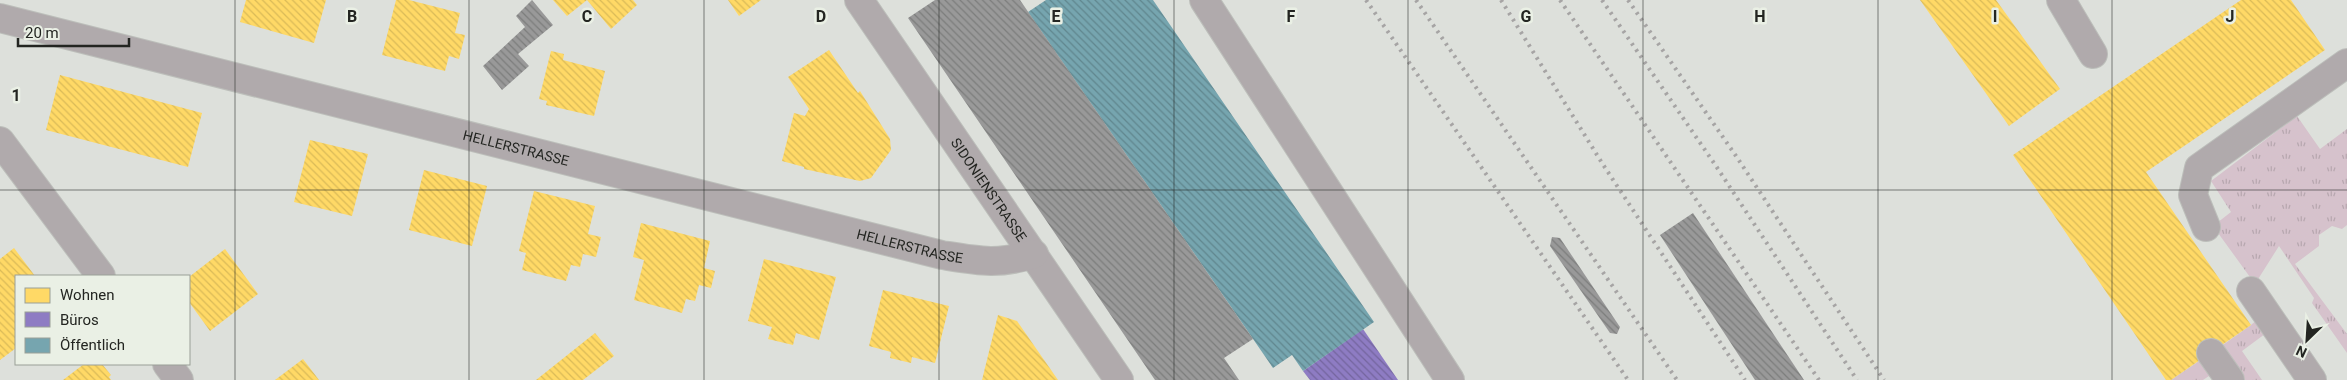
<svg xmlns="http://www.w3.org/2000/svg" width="2347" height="380" font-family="Roboto,sans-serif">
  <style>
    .grass { fill: url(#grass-tufts) }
    .homes { fill: url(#homes-back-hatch) }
    .offices { fill: url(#offices-back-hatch) }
    .public { fill: url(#public-back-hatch) }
    .industry { fill: url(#industry-back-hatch) }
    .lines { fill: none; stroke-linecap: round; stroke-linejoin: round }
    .minor-casing { stroke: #bcbeba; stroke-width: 30 }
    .minor { stroke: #b0aaac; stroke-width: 28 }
    .rail { stroke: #a6a4a4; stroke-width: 4; stroke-dasharray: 2.5 5; stroke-linecap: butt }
    .grid { fill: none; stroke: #232521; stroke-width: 1; stroke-opacity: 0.55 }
    .labels { text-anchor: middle; stroke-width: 5; stroke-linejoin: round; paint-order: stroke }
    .street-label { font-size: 14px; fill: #232521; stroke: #eaf0e5 }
    .grid-label { font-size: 16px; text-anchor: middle; font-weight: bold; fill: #232521; stroke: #eaf0e5; stroke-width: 5; stroke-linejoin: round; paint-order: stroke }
  </style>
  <defs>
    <pattern id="grass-tufts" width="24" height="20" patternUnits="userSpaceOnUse" patternTransform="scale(1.25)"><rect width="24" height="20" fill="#d6c2cc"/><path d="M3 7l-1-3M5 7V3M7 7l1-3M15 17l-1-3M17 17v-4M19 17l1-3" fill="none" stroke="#b7a7af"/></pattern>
    <pattern id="homes-back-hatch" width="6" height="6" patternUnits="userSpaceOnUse" patternTransform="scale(1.25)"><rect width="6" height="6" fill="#ffd966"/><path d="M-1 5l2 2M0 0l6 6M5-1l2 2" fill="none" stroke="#daba58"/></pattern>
    <pattern id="offices-back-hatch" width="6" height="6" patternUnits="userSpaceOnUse" patternTransform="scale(1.25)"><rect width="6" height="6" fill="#8e7cc3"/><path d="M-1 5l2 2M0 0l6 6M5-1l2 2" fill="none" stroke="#74659e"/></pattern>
    <pattern id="public-back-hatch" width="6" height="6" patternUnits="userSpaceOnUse" patternTransform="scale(1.25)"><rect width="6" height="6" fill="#76a5af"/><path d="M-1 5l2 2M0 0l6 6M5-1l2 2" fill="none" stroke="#60868e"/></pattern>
    <pattern id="industry-back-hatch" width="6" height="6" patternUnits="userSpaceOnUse" patternTransform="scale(1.25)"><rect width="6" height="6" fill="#999"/><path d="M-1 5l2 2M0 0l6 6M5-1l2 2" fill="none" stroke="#7c7d7c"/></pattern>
  </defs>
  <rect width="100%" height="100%" fill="#dde0db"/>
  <!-- grass -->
  <g class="grass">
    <path d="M2297,116L2320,149L2347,129V225L2342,229L2332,226L2319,235V246L2295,264L2347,334V353L2312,303L2314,298L2279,246L2255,284L2213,226L2231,212L2211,181Z"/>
    <path d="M2260,317L2269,331L2242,351L2262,380H2244L2220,347L2251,325Z"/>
    <path d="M2205,357L2222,380H2212L2209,376L2203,380H2171Z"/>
  </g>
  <!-- homes -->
  <g class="homes">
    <path d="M246,0H326L314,43L240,22Z"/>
    <path d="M396,0H409L460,13L455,33L465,35L459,59L449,56L445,71L382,55Z"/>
    <path d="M553,0H587L567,16Z"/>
    <path d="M587,0H633L637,5L611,29Z"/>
    <path d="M728,0H761L739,16Z"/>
    <path d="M1920,0H1996L2060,89L2009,126Z"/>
    <path d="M2241,0H2291L2325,50L2146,172L2251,325L2171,380H2166L2013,155Z"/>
    <path d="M829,50L858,93L860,91L890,139L891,150L871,178L860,181L804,169V167L782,161L794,113L805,116L809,109L788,77Z"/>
    <path d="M551,51L564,54L563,60L605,71L594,116L546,105L547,101L539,99Z"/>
    <path d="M60,75L202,113L188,167L46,130Z"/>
    <path d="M310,140L368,154L352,216L294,202Z"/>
    <path d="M424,170L487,186L472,246L409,230Z"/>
    <path d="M534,191L595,206L588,234L601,237L596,257L583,254L580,267L571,265L566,281L522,270L526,253L519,251Z"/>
    <path d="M641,223L710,241L704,268L715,271L711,288L699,285L695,301L686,299L682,313L634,300L644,260L633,257Z"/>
    <path d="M14,248L35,276H16V348L0,360V259Z"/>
    <path d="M225,249L258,294L210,331L189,302V277Z"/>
    <path d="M764,259L836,277L819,340L796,333L793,345L768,339L772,327L748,321Z"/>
    <path d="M883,290L949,306L935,363L912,357L911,363L890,358L891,352L869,346Z"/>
    <path d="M998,315L1017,321L1058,380H982Z"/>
    <path d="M595,333L614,356L583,380H536Z"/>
    <path d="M303,359L319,380H275Z"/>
    <path d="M84,364H102L111,375L109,377L111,380H63Z"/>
  </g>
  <!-- offices -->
  <path class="offices" d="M1363,329L1398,380H1310L1303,371Z"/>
  <!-- public -->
  <path class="public" d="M1046,0H1153L1374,322L1303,371L1292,355L1273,368L1028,12Z"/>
  <!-- industry -->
  <g class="industry">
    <path d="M532,0L553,25L518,54L529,66L502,90L483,66L525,27L516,16Z"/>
    <path d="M935,0H1020L1253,339L1224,358L1239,380H1155L908,18Z"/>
    <path d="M1693,213L1804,380H1755L1660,235Z"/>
    <path d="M1552,237L1560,238L1620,327L1617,334L1610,333L1550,246Z"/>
  </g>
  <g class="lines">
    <defs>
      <g id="minor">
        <path id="s1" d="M859,0L1119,380"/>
        <path d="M1204,0L1450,380"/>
        <path d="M2061,0L2093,54"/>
        <path id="s2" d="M0,18L942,255C979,261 998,265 1034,254"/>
        <path d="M0,141L101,276"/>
        <path d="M2206,227L2193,195L2199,168L2347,63"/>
        <path d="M2251,291L2312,380"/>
        <path d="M2211,353L2230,380"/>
        <path d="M167,364L179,380"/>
      </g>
    </defs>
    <!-- minor casing -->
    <use href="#minor" class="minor-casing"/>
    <!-- minor -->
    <use href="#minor" class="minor"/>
    <!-- rail -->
    <g class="rail">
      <path d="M1366,0L1628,380"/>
      <path d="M1416,0L1677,380"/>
      <path d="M1501,0L1602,163L1745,380"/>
      <path d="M1560,0L1819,380"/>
      <path d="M1602,0L1716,166L1857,380"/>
      <path d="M1628,0L1736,156L1884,380"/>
    </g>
  </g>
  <!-- grid -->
  <path class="grid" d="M235,0V380M469,0V380M704,0V380M939,0V380M1174,0V380M1408,0V380M1643,0V380M1878,0V380M2112,0V380M0,190H2347"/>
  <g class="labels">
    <!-- street labels -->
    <g class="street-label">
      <text dy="5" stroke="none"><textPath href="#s2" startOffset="532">HELLERSTRASSE</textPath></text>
      <text dy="5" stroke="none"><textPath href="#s1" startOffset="230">SIDONIENSTRASSE</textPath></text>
      <text dy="5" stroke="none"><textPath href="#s2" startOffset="938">HELLERSTRASSE</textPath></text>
    </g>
  </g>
  <g class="grid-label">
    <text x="352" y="22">B</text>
    <text x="587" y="22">C</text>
    <text x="821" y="22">D</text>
    <text x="1056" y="22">E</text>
    <text x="1291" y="22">F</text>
    <text x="1526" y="22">G</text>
    <text x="1760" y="22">H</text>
    <text x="1995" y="22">I</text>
    <text x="2230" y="22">J</text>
    <text x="16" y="101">1</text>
  </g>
  <!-- legend -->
  <rect x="15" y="275" width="175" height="90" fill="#eaf0e5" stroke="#9a9f97"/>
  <rect x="25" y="288" width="25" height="15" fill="#ffd966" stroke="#9a9f97"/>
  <text x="60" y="300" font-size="15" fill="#232521">Wohnen</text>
  <rect x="25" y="312" width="25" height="15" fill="#8e7cc3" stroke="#9a9f97"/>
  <text x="60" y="325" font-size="15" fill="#232521">Büros</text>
  <rect x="25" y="338" width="25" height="15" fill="#76a5af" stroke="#9a9f97"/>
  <text x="60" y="350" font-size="15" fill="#232521">Öffentlich</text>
  <!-- north arrow -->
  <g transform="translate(2307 340) rotate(205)" stroke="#eaf0e5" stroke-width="4" paint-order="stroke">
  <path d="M0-4L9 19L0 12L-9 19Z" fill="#232521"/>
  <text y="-8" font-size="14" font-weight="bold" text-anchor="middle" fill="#232521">N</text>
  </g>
  <!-- scale -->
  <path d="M18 38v8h111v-8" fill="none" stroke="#232521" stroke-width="2.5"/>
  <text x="25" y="38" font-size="15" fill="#232521" stroke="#eaf0e5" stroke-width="4" paint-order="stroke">20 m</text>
</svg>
